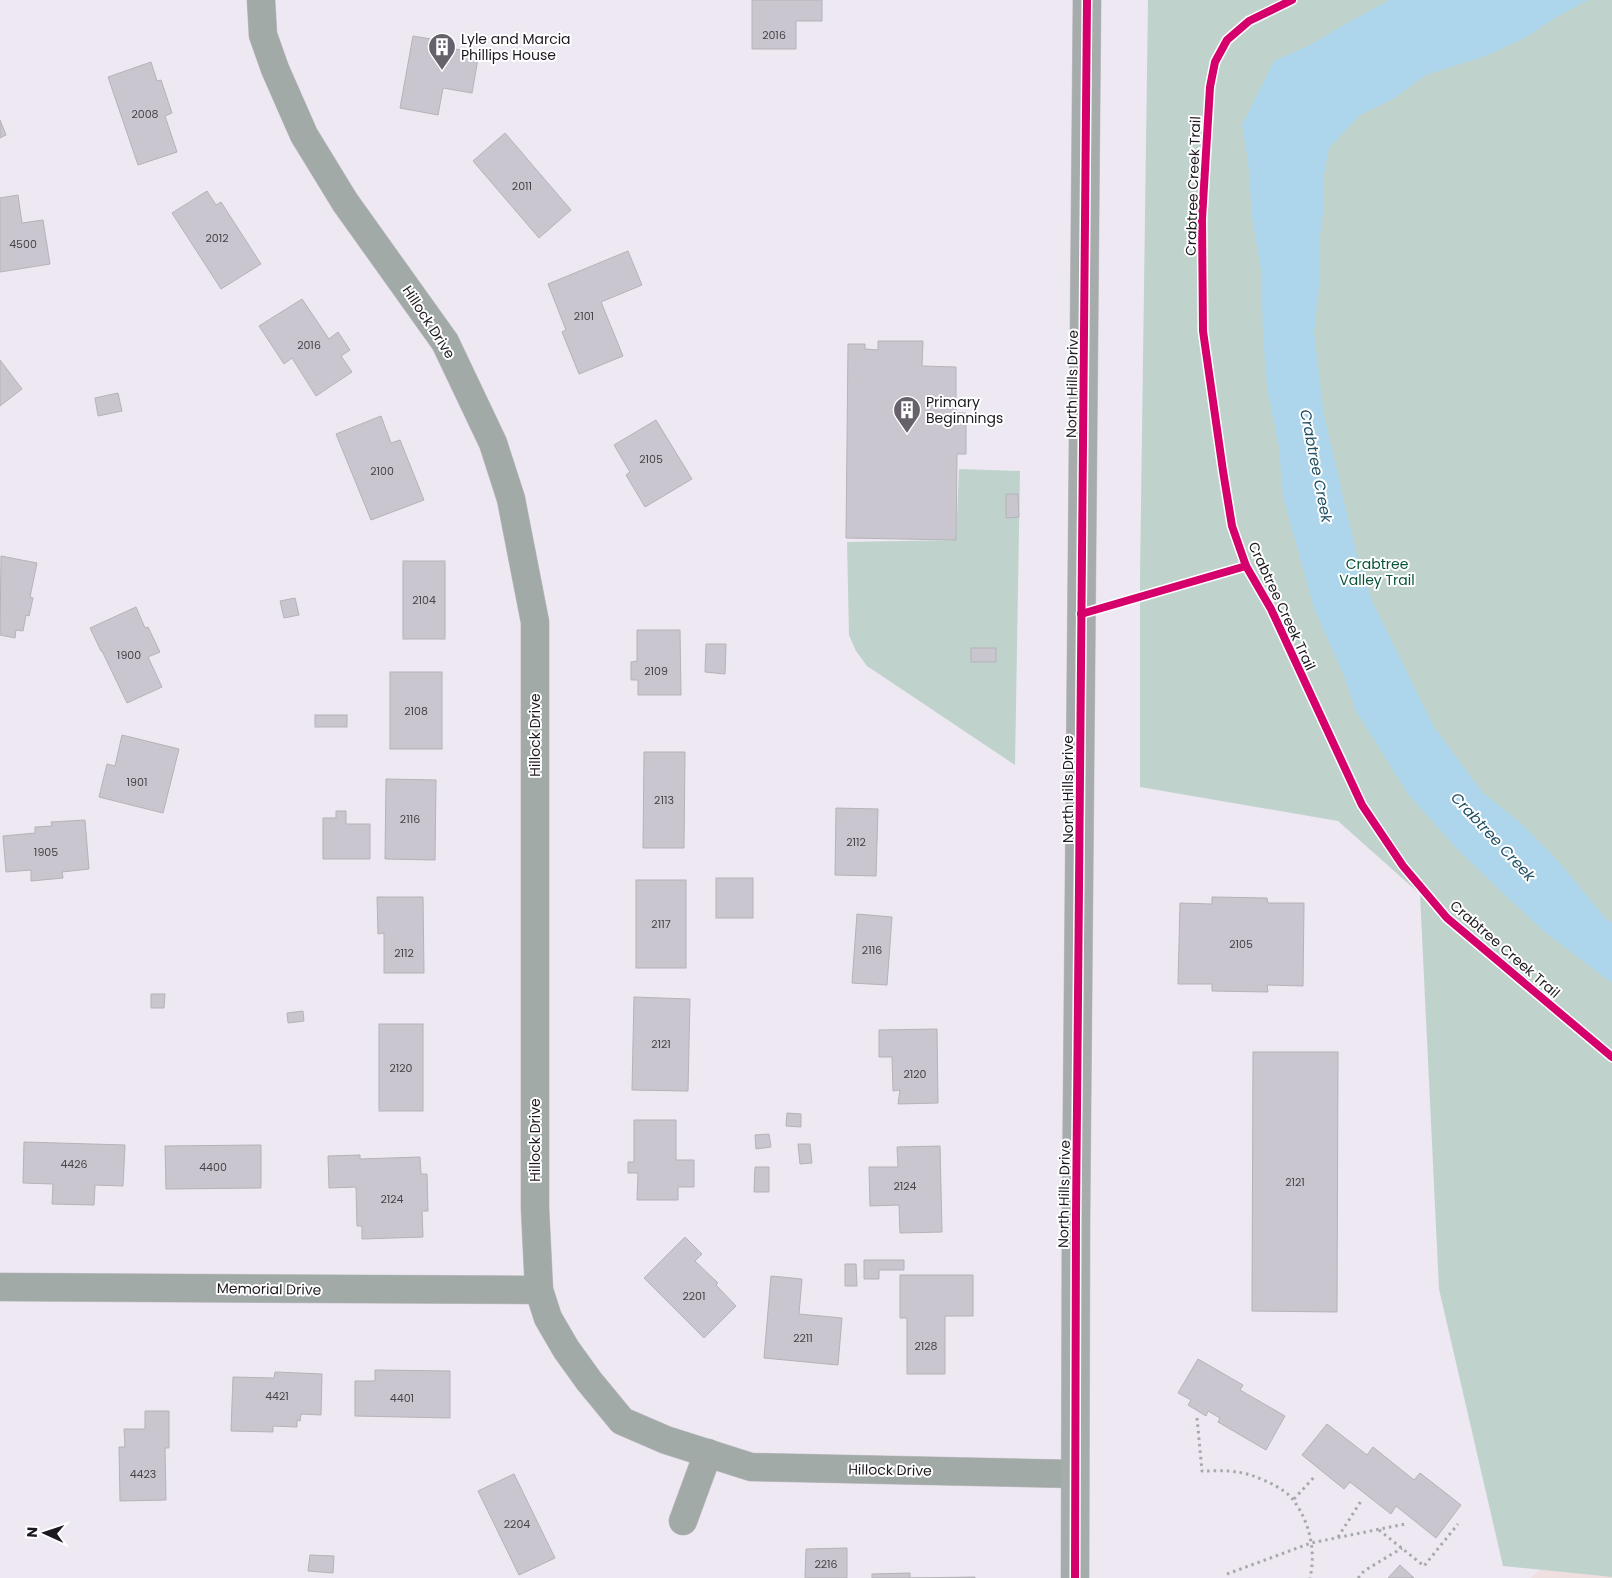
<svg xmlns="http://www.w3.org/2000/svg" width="1612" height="1578" font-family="Poppins,sans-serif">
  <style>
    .commercial { fill: #efdfdf }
    .green { fill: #bfd3cc }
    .water { fill: #add6ec }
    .building { fill: #cac6cf; stroke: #b5b2b9 }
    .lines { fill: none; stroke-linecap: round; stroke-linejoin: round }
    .minor-casing { stroke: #c8c4cb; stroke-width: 29 }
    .major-casing { stroke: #c8c4cb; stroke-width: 29 }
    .path { stroke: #a6a9ab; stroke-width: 3; stroke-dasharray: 2.5 4; stroke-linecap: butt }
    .minor { stroke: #a2aaa8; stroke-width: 28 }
    .major { stroke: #a6acac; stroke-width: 28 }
    .cycleway-casing { stroke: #fff; stroke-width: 11 }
    .cycleway { stroke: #d6006c; stroke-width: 8 }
    .labels { text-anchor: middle; stroke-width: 4; stroke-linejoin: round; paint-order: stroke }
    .number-label { font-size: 11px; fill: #48444c }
    .poi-label { font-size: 14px; fill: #1d1920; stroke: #fff; text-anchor: start }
    .street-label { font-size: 14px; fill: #1d1920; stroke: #fff }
    .park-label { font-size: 14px; fill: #065236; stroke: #fff }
    .water-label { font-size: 15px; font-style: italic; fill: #205165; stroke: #fff }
  </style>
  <rect width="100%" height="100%" fill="#ede8f2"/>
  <!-- commercial -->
  <path class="commercial" d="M1612,1519V1578H1531L1550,1561Z"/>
  <!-- green -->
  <g class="green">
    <path d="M1148,0H1612V1577L1503,1566L1439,1289L1420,894L1338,821L1140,787V577Z"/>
    <path d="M959,469L1020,471L1015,765L867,666L856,651L849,635L847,542L956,540Z"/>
  </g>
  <!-- water -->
  <path class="water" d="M1390,0H1588L1555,18L1525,38L1488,55L1426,75L1393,99L1360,115L1329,148L1324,175V206L1319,241V285L1314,333L1324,415L1356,552L1373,603L1434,727L1482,792L1523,825L1558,861L1606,919L1612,923V983L1547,934L1505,895L1456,848L1408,794L1356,711L1343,673L1315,611L1283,497L1279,447L1267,388L1263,334L1261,269L1252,217L1248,161L1242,125L1274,61L1310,45L1347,23Z"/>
  <!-- building -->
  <g class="building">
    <path d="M752,0H822V21H796V49H752Z"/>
    <path d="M413,36L455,43V49L479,53L472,93L443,88L438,115L400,108Z"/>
    <path d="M151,62L157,81L161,80L172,113L165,116L177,152L138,165L108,77Z"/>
    <path d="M0,120L6,135L0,138Z"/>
    <path d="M505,133L571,210L539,238L473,161Z"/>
    <path d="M207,191L216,205L221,202L261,264L221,289L172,213Z"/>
    <path d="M18,195L22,223L43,220L50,264L0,272V198Z"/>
    <path d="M628,251L642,285L601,302L623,356L579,374L562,332L566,330L548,284Z"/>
    <path d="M302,299L329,339L338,332L350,350L341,356L352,372L316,396L292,358L284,364L259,326Z"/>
    <path d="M878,341H923L922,366L956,367V413H966V454H957L956,540L846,538L848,344H865V349L878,350Z"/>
    <path d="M0,360L22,389L0,406Z"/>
    <path d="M118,393L122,411L98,416L95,398Z"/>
    <path d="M381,416L391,443L400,440L424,500L371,520L336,434Z"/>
    <path d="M656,420L692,479L645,507L626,475L630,472L614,445Z"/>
    <path d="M1006,494H1018L1019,517L1006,518Z"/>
    <path d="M1,556L37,563L30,597L33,598L29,616L26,615L23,631L16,630L15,638L0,635Z"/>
    <rect x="403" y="561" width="42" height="78"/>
    <path d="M295,598L299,615L284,618L280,601Z"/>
    <path d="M136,607L145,628L148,627L160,652L148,657L162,687L127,703L102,651H101L90,628Z"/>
    <path d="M637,630H680L681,695H638V680H631V662L637,661Z"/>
    <path d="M706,644H726L725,674L705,672Z"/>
    <rect x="971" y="648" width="25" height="14"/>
    <rect x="390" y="672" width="52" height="77"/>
    <rect x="315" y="715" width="32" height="12"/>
    <path d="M122,735L179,749L163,813L99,797L107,764L115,766Z"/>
    <path d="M644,752H685L684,848H643Z"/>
    <path d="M386,779L436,780L435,860L385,859Z"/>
    <path d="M836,808L878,809L876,876L835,875Z"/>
    <path d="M336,811H346V824H370V859H323V818H336Z"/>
    <path d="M85,820L89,869L62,872L63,878L31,881V870L6,872L3,836L35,833V827L52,826L51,822Z"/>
    <rect x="716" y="878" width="37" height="40"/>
    <rect x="636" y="880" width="50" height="88"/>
    <path d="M377,897H423L424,973H384V933L378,934Z"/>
    <path d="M1212,897L1267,898L1268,903H1304L1303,986L1267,985L1268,992L1212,991V984H1178L1180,903L1212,904Z"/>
    <path d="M857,914L892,917L887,985L852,983Z"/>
    <path d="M151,994H165L164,1008H151Z"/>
    <path d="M634,997L690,999L688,1091L632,1090Z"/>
    <path d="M303,1011L304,1021L288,1023L287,1013Z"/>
    <rect x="379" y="1024" width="44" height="87"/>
    <path d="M937,1029L938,1103L898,1104L900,1090L893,1091L892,1057H879V1030Z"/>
    <path d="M1253,1052H1338L1337,1312L1252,1311Z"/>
    <path d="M787,1113L801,1114V1127L786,1126Z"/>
    <path d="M634,1120H676V1160H694V1187H678V1200H637L638,1173H628V1162H634Z"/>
    <path d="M769,1134L771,1147L756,1149L755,1135Z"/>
    <path d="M24,1142L125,1145L123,1186L95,1185L94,1205L52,1204L53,1184L23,1183Z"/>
    <path d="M798,1144H810L812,1163L800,1164Z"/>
    <path d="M261,1145V1188L166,1189L165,1146Z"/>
    <path d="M940,1146L942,1232L900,1233L899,1205L870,1206L869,1167H898L897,1147Z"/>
    <path d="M360,1155V1159L420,1157L421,1174H427L428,1211H422L423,1237L362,1239V1226H357L356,1187L329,1188L328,1156Z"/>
    <path d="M755,1167H769V1192H754Z"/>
    <path d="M685,1237L702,1254L695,1261L718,1283L716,1285L736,1306L704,1338L644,1278Z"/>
    <path d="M864,1260H904V1270H879V1279H864Z"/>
    <path d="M845,1264H856L857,1286H845Z"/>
    <path d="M900,1275H973V1316H945V1374H907V1318H900Z"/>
    <path d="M771,1276L802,1279L799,1314L842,1318L838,1365L764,1358Z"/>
    <path d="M1198,1359L1243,1385L1240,1390L1285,1416L1266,1450L1218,1422L1220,1418L1208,1411L1206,1416L1188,1405L1191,1400L1178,1393Z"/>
    <path d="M375,1370L450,1371V1418L355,1416V1381H375Z"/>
    <path d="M275,1372L322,1374L321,1415L301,1414L300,1421L297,1420V1427L273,1426V1432L231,1431L233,1377L274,1378Z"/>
    <path d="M145,1411H169V1448H165L166,1500L120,1501L119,1447H125L124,1429H145Z"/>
    <path d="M1327,1424L1367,1455L1373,1447L1414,1480L1420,1473L1461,1505L1436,1538L1396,1506L1391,1514L1350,1482L1344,1489L1302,1455Z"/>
    <path d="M514,1474L555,1558L519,1575L478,1491Z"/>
    <path d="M847,1548V1578H805L806,1549Z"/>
    <path d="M310,1555L334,1556L333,1573L308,1571Z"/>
    <path d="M1400,1565L1414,1578H1388Z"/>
    <path d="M910,1573V1578L975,1577V1578H872V1574Z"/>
  </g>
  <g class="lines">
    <defs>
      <g id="minor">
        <path d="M261,0L263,35L275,69L304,135L345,202L445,342L493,443L511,499L535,622V1208L539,1290L548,1318L566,1349L589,1381L622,1421L666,1440L751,1467L1075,1474"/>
        <path d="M0,1287L539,1290"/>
        <path d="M683,1521L708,1453"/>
      </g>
      <path id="major" d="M1075,1578L1076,1218L1087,0"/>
    </defs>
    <!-- minor casing -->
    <use href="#minor" class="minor-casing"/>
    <!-- major casing -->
    <use href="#major" class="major-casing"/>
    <!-- path -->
    <g class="path">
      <path d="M1197,1418L1202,1471C1213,1471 1226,1470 1237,1472C1253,1474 1285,1487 1294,1501C1310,1523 1316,1552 1310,1578"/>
      <path d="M1294,1499L1316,1475"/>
      <path d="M1379,1530L1424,1566L1458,1524"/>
      <path d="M1338,1537L1361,1501"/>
      <path d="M1227,1574L1311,1543L1405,1524"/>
      <path d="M1358,1578L1364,1571L1402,1548"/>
    </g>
    <!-- minor -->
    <use href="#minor" class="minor"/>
    <!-- major -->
    <use href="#major" class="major"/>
    <defs>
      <g id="cycleway">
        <path d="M1292,0L1249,21L1227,40L1215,62L1210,87L1202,219L1203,331L1223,471L1232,526L1246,566L1271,609L1362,805L1403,866L1447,918L1612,1057"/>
        <path d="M1081,614L1246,566"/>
        <path d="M1075,1578L1076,1218L1087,0"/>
      </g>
    </defs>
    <!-- cycleway casing -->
    <use href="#cycleway" class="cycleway-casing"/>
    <!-- cycleway -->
    <use href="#cycleway" class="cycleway"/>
  </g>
  <!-- icons -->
  <defs>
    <symbol id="building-pin" viewBox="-11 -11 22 30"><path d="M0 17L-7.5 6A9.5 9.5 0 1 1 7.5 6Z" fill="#66616a" stroke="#fff"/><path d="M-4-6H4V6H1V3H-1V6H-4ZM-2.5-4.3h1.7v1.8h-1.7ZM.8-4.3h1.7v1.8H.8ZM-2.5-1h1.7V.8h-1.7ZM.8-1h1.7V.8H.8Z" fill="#fff"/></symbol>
  </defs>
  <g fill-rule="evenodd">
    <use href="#building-pin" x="426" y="31" width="32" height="43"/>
    <use href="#building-pin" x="891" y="394" width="32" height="43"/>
  </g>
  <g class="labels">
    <!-- number labels -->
    <g class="number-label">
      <text x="774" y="39">2016</text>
      <text x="145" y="118">2008</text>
      <text x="522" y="190">2011</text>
      <text x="217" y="242">2012</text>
      <text x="23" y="248">4500</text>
      <text x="584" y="320">2101</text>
      <text x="309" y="349">2016</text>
      <text x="651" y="463">2105</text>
      <text x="382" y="475">2100</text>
      <text x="424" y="604">2104</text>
      <text x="129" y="659">1900</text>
      <text x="656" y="675">2109</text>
      <text x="416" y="715">2108</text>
      <text x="137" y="786">1901</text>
      <text x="664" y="804">2113</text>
      <text x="410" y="823">2116</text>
      <text x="856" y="846">2112</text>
      <text x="46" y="856">1905</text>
      <text x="661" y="928">2117</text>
      <text x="1241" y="948">2105</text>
      <text x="872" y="954">2116</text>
      <text x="404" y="957">2112</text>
      <text x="661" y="1048">2121</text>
      <text x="401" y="1072">2120</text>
      <text x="915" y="1078">2120</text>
      <text x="74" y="1168">4426</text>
      <text x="213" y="1171">4400</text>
      <text x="1295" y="1186">2121</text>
      <text x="905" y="1190">2124</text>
      <text x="392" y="1203">2124</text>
      <text x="694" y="1300">2201</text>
      <text x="803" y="1342">2211</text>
      <text x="926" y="1350">2128</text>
      <text x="277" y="1400">4421</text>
      <text x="402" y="1402">4401</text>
      <text x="143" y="1478">4423</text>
      <text x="517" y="1528">2204</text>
      <text x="826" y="1568">2216</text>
    </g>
    <!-- poi labels -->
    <g class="poi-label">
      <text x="461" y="44">Lyle and Marcia<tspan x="461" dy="16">Phillips House</tspan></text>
      <text x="926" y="407">Primary<tspan x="926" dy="16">Beginnings</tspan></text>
    </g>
    <!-- street labels -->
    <g class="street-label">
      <text transform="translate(1193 186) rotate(-88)" y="5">Crabtree Creek Trail</text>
      <text transform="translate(429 322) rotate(57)" y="5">Hillock Drive</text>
      <text transform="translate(1072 384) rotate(-89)" y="5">North Hills Drive</text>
      <text transform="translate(1282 606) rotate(65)" y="5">Crabtree Creek Trail</text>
      <text transform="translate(535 735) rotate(-90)" y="5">Hillock Drive</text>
      <text transform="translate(1068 789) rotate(-90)" y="5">North Hills Drive</text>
      <text transform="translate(1505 949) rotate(41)" y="5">Crabtree Creek Trail</text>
      <text transform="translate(535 1140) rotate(-90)" y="5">Hillock Drive</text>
      <text transform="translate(1064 1194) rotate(-89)" y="5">North Hills Drive</text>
      <text transform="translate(269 1289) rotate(1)" y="5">Memorial Drive</text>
      <text transform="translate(890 1470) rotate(1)" y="5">Hillock Drive</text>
    </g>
    <!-- park labels -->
    <g class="park-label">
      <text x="1377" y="569">Crabtree<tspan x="1377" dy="16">Valley Trail</tspan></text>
    </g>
    <!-- water labels -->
    <g class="water-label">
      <text transform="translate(1316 466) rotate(79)" y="5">Crabtree Creek</text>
      <text transform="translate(1493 837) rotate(47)" y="5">Crabtree Creek</text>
    </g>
  </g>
  <!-- north arrow -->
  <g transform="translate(45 1533) rotate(273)" stroke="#ffffff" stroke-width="4" paint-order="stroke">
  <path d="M0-4L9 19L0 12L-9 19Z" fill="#1d1920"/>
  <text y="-8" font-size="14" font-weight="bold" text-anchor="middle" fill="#1d1920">N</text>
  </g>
</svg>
